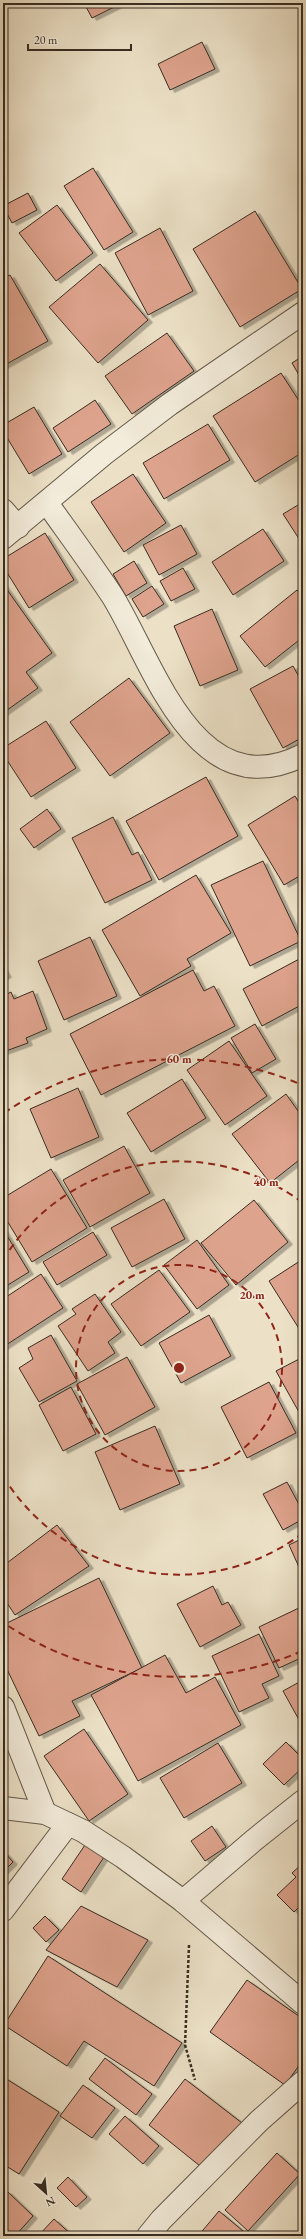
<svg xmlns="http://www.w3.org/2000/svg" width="306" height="2239" font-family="'EB Garamond',serif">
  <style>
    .building { fill: #dea38d; stroke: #372d22; filter: url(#shadow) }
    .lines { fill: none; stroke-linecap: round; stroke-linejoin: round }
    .minor-casing { stroke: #645a4b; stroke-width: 24 }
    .path { stroke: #372d22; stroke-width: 2.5; stroke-dasharray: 3 2; stroke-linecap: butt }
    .minor { stroke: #f3ecdb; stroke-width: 22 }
    .ring { fill: none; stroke: #8f2418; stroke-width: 2; stroke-dasharray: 7 5 }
    .centre { fill: #8f2418; stroke: #f3ecdb; stroke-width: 2 }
    .ring-label { font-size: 12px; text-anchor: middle; font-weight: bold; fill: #8f2418; stroke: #f3ecdb; stroke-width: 3; stroke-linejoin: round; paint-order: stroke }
  </style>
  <defs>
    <filter id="shadow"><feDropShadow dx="4.5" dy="2.5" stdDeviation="0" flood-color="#0004"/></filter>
  </defs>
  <rect width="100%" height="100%" fill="#ece1c7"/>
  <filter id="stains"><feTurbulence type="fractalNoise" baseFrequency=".005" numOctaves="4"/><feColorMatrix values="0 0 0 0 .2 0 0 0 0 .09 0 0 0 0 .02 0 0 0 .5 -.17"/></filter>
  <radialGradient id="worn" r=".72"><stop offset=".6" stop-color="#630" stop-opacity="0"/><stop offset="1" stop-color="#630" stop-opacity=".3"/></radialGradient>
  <!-- building -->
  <g class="building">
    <path d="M84,3H122L92,18Z"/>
    <path d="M202,42L215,69L170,90L158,64Z"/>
    <path d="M303,96V106L299,99Z"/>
    <path d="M93,168L133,232L104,250L64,186Z"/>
    <path d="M28,193L37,210L12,223L3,206Z"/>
    <path d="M57,205L93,253L56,281L19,233Z"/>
    <path d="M255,211L302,289L240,327L193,249Z"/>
    <path d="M160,228L193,291L148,315L115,253Z"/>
    <path d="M100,264L148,320L98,363L49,307Z"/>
    <path d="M10,275L48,341L3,366V278Z"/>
    <path d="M167,333L194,371L132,414L105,376Z"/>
    <path d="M303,356V382L292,363Z"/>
    <path d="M281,373L303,407V452L255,482L213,416Z"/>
    <path d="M95,400L111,424L68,452L53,428Z"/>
    <path d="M34,407L62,454L29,474L3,431V425Z"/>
    <path d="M208,424L230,460L164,499L143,463Z"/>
    <path d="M133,474L166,523L124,552L91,502Z"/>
    <path d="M303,502V545L283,514Z"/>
    <path d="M181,525L197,554L159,575L143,545Z"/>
    <path d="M263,529L284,561L233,595L212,562Z"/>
    <path d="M45,533L74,580L29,608L3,566V559Z"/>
    <path d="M134,561L147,583L126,596L113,574Z"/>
    <path d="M183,568L195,589L171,601L160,581Z"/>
    <path d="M3,584L52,653L26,672L38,688L3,713Z"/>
    <path d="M152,586L164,604L143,617L132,599Z"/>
    <path d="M297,590L303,598V637L265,667L240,636Z"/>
    <path d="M212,609L238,670L200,686L174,626Z"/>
    <path d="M293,666L303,684V737L283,748L250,689Z"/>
    <path d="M129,678L170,733L110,776L70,722Z"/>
    <path d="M46,721L76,768L31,797L3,754V748Z"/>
    <path d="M206,777L238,836L159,880L126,821Z"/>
    <path d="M295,796L303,809V874L284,885L248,825Z"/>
    <path d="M47,809L61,829L34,848L20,829Z"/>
    <path d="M113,817L132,855L138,852L152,880L105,903L72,838Z"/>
    <path d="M263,861L301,941L250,966L211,885Z"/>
    <path d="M196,875L231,933L187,959L191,966L140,996L102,930Z"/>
    <path d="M90,937L117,996L64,1020L38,961Z"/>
    <path d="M303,957V1004L262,1026L243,989Z"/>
    <path d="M3,968L7,975L3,977Z"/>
    <path d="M193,970L204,991L214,986L235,1026L101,1095L70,1034Z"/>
    <path d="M33,991L47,1029L26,1038L28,1043L3,1052V996L11,992L14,999Z"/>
    <path d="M255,1024L276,1059L252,1073L231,1038Z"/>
    <path d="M229,1041L267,1096L225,1125L187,1070Z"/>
    <path d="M182,1079L206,1118L151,1152L127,1113Z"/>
    <path d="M78,1088L99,1137L51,1158L30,1109Z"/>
    <path d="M286,1094L303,1118V1157L270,1183L232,1134Z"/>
    <path d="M124,1146L150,1193L90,1227L63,1180Z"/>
    <path d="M51,1169L87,1228L32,1262L3,1214V1198Z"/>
    <path d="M164,1199L185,1239L132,1267L111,1228Z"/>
    <path d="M254,1200L288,1242L236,1285L201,1243Z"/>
    <path d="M3,1229L29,1272L3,1288Z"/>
    <path d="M93,1232L107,1255L57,1285L43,1262Z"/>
    <path d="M197,1240L229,1285L197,1309L164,1265Z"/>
    <path d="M303,1259V1335L269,1281Z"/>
    <path d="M159,1270L190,1312L141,1346L111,1304Z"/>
    <path d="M41,1274L63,1308L3,1347V1299Z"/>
    <path d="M95,1294L121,1332L108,1342L115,1353L88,1371L58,1326L76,1314L72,1309Z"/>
    <path d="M209,1315L231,1356L181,1383L159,1343Z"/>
    <path d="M51,1335L77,1381L39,1402L19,1368L33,1359L28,1348Z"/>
    <path d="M127,1357L155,1407L105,1435L77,1384Z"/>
    <path d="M303,1357V1413L300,1414L276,1371Z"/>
    <path d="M269,1382L296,1433L247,1458L221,1407Z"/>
    <path d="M71,1387L96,1434L63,1451L39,1405Z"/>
    <path d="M155,1426L180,1484L120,1510L95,1452Z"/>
    <path d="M287,1482L303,1512V1519L283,1530L263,1494Z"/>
    <path d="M57,1525L89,1566L15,1615L3,1597V1566Z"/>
    <path d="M303,1538V1576L289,1545Z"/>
    <path d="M99,1578L142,1668L72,1701L80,1716L39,1736L3,1661V1625Z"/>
    <path d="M213,1586L222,1605L228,1602L241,1625L200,1647L177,1604Z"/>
    <path d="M303,1606V1657L279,1668L259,1627Z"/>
    <path d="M259,1634L279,1676L262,1684L269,1698L239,1712L212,1656Z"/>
    <path d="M165,1655L186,1693L215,1677L241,1725L138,1781L91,1695Z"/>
    <path d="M303,1680V1727L283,1691Z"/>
    <path d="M84,1729L128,1794L89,1821L44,1756Z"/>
    <path d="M286,1742L303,1759V1767L284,1785L263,1764Z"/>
    <path d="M218,1743L242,1783L184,1818L160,1778Z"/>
    <path d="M212,1826L226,1847L205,1861L191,1841Z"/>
    <path d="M87,1842L106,1854L81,1892L62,1879Z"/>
    <path d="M4,1852L13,1862L3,1872V1853Z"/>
    <path d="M303,1863V1903L294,1912L277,1895L296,1877L292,1873Z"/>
    <path d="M81,1906L148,1940L117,1987L46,1950Z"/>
    <path d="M45,1916L59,1930L46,1942L33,1928Z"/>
    <path d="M48,1956L182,2043L154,2086L84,2041L67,2066L4,2025Z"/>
    <path d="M247,1980L303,2019V2060L285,2085L210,2032Z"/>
    <path d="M105,2058L152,2094L136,2115L89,2079Z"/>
    <path d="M5,2078L59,2112L19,2174L3,2164V2080Z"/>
    <path d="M185,2079L242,2123L205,2170L149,2125Z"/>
    <path d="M83,2085L115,2108L92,2138L60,2116Z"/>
    <path d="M125,2116L159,2146L143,2164L109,2134Z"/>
    <path d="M277,2153L300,2174L248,2231L225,2210Z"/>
    <path d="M68,2177L87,2197L76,2207L57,2188Z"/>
    <path d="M7,2191L33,2216L15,2236H3V2195Z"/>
    <path d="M219,2211L249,2236H198Z"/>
    <path d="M54,2219L73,2236H38Z"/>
  </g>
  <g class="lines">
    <defs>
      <g id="minor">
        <path d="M47,503C69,534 92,565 113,597C154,664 196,809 303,755"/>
        <path d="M3,510L18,527"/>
        <path d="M3,538L104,454L170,404L303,313"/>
        <path d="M3,1707L45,1813"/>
        <path d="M3,1808L45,1813L83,1831L123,1857L183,1901L303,2003"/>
        <path d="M183,1901L253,1841L303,1801"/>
        <path d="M3,1910L68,1824"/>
        <path d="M148,2236L161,2220L259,2121L303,2082"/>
      </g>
    </defs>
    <!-- minor casing -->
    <use href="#minor" class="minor-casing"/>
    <!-- path -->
    <path class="path" d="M189,1945L185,2045L195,2080"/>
    <!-- minor -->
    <use href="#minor" class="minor"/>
  </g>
  <!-- distance rings -->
  <g class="ring">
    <circle cx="179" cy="1368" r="103"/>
    <path d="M303 1533A206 206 0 0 1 3 1476M3 1260A206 206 0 0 1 303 1203"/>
    <path d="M302 1651A309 309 0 0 1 4 1623M4 1113A309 309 0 0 1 302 1085"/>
  </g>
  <circle cx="179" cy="1368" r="6" class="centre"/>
  <g class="ring-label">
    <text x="179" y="1063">60 m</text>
    <text x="266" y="1186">40 m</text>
    <text x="252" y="1299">20 m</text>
  </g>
  <!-- margin -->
  <rect width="306" height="2239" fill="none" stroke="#ece1c7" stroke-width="16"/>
  <rect x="4" y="4" width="298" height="2231" fill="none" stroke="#372d22" stroke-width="2"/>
  <rect x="8" y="8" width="290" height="2223" fill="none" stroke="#372d22"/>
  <!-- north arrow -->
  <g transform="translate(46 2193) rotate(153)" stroke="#f3ecdb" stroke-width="3" paint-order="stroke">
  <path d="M0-3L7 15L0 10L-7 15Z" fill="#372d22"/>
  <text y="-6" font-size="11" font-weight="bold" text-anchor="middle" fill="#372d22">N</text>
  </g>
  <!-- scale -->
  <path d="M28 44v6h103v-6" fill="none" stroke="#372d22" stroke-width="2"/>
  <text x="34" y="44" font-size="12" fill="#372d22" stroke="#f3ecdb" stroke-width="3" paint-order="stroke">20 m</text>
  <rect width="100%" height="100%" filter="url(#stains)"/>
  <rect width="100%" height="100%" fill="url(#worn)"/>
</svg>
